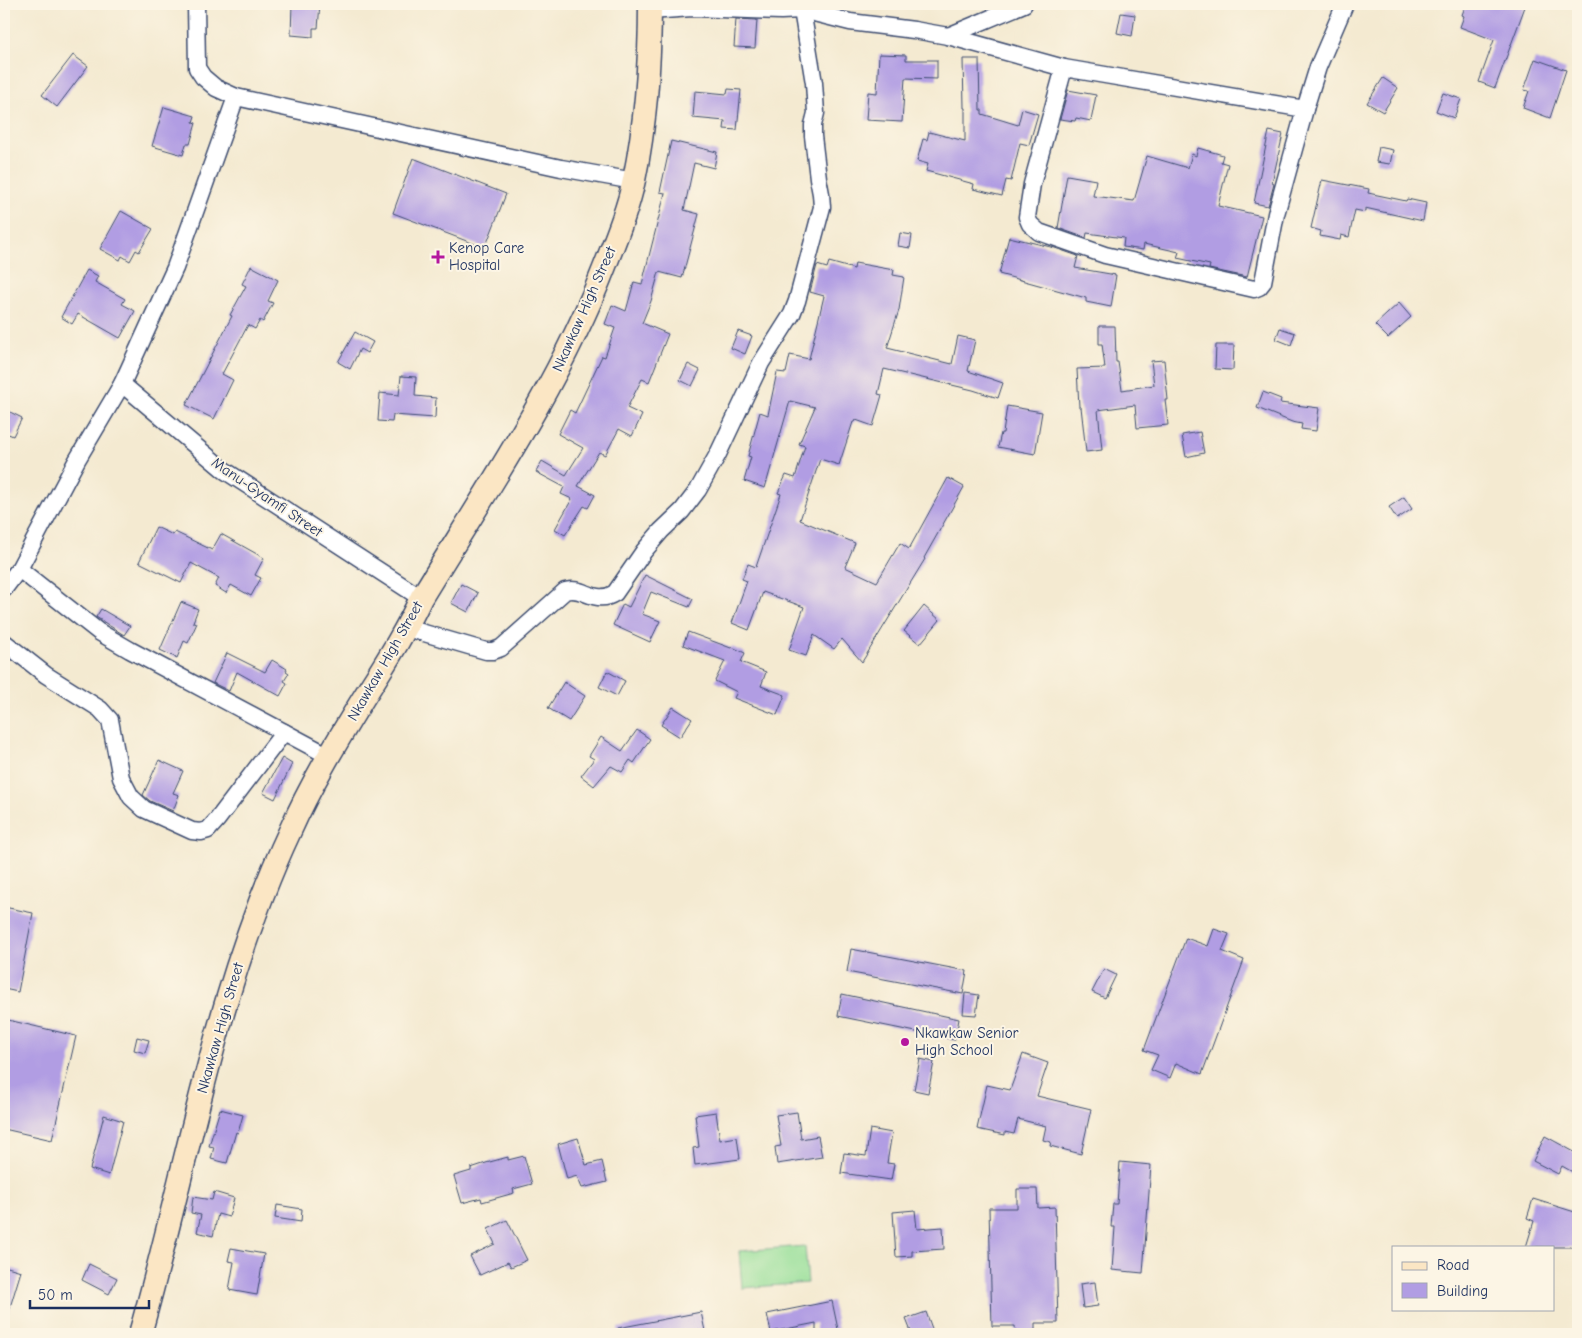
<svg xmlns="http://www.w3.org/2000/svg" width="1582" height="1338" font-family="'Comic Neue',sans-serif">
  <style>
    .green { fill: #97df99; stroke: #59877c }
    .building { fill: #b19de3 }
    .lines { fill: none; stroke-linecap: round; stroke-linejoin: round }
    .street-casing { stroke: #3c4b6f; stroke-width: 19 }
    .secondary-casing { stroke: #3c4b6f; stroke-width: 25 }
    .street { stroke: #fff; stroke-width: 16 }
    .secondary { stroke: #fbe6c4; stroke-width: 22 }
    .poi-dot { fill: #b5179e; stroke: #fcf5e5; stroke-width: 2 }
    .labels { text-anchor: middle; stroke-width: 4; stroke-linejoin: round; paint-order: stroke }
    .poi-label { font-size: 15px; fill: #1b2f5e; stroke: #fcf5e5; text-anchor: start }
    .street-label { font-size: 15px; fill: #1b2f5e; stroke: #fcf5e5 }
  </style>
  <rect width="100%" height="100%" fill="#fcf5e5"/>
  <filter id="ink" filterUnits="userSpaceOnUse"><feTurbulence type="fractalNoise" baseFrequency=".02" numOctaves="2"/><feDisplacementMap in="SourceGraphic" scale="10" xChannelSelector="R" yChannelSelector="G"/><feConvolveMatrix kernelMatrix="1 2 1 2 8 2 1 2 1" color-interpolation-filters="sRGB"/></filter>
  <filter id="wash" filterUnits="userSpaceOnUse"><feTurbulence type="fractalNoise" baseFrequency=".0096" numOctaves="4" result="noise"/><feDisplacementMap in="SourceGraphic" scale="20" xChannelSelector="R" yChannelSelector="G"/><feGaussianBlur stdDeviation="1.12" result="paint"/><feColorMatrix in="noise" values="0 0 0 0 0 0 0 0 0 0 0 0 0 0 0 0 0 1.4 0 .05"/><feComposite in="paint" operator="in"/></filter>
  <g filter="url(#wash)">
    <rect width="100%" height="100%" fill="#f4ead1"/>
    <!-- green -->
    <path class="green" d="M805,1246L808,1283L742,1288L739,1251Z"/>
    <g id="blocks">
      <!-- building -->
      <g class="building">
        <path d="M292,4H320L318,28H313V37L291,35Z"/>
        <path d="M1466,4H1526L1495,88L1479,82L1494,40L1460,27L1464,16L1462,15Z"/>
        <path d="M1121,13L1135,15L1132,36L1117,33Z"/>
        <path d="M736,19L757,20L755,48L734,47Z"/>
        <path d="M879,54L906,55V60H937V79L905,78L902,122L866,120L868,92L877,93Z"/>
        <path d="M73,55L88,66L57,107L42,95Z"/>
        <path d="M963,59H979L980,110H982V114L1018,125L1022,109L1038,114L1029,145L1020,143L1011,181L1006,180L1002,196L973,189L974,184L926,171L928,164L917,161L923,139L927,140L929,132L965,141V108H964Z"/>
        <path d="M1535,59L1566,70L1550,118L1523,108L1529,91L1524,90Z"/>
        <path d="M1383,78L1398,88L1383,112L1367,103Z"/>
        <path d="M728,89L741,90L737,130L724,129L725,121L693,118L695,91L727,94Z"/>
        <path d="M1068,90L1096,95L1091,121L1076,118L1075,121L1060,119Z"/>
        <path d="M1443,93L1461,99L1454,118L1436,111Z"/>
        <path d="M164,107L195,116L193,122L196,123L190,144H186L183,155L152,146Z"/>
        <path d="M1269,131L1283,134L1272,183L1274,184L1268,206L1254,203Z"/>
        <path d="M671,141L717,152L714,168L694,163L684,210L699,214L682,278L659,272L651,301L642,323L668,334L649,382L642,379L627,408L642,415L632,436L619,429L605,455L599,452L578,486L595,495L588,508L584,506L565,535L555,529L572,499L561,494L564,487L536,472L542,461L566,475L583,448L558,434L570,410L575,413L602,356L605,357L615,328L605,324L612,305L626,311L634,282L642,284L665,193L660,192Z"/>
        <path d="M1379,147L1393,150L1390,164L1376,162Z"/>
        <path d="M1198,148L1223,155L1221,162L1228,164L1218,206L1262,216L1247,277L1209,269L1210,265L1177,258L1179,252L1144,244L1143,250L1123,247L1124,238L1087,233L1086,238L1058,228L1067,175L1096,180L1093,196L1134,201L1147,156L1188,168L1192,154L1196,156Z"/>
        <path d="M413,158L506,194L485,248L393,213Z"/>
        <path d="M1322,180L1369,189L1368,193L1406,201L1407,199L1426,203L1423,221L1365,208V212L1355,210L1349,237L1341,235L1340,240L1320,236L1321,231L1311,228Z"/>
        <path d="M121,211L153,229L139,252L136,250L130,261L122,256L120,260L100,249Z"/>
        <path d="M900,233L912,235L910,248L898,246Z"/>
        <path d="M1009,237L1055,248L1078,256L1075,268L1116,275L1111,307L1086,302V298L999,274Z"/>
        <path d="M829,262L854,269L855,263L894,270L893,275L904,277L899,310L887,348L952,364L958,336L975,340L968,371L1003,383L998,398L973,390L884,369L878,394L882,395L873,426L856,420L855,422H853L839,465L820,459L800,520L855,543L845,567L877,582L900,543L909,549L948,478L964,487L924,558L925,559L862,662L842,639L834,649L814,635L806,656L789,650L804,607L763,592L749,630L732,623L747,581L742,579L748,564L756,567L781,494L778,493L786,475L795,478L805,446L799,444L815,407L790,401L765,488L744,481L751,457L748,456L760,412L768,415L777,372L786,373L790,355L809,359L824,296L810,292L817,265L827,268Z"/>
        <path d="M251,266L278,280L268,301L273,303L263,322L260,320L255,329L248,325L222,374L233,380L214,419L186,405L232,316L230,315L246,286L242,284Z"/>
        <path d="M87,270L98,276L95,282L125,299L122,304L135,311L120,338L78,314L72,324L61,317Z"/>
        <path d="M1399,303L1411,317L1388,338L1375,325Z"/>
        <path d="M1099,326H1115L1116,362H1118L1122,390L1154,385L1151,361L1164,360L1168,400H1165L1168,425L1137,428L1135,405L1098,410L1102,450L1086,452L1081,407H1079L1077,369L1105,368L1102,344H1099Z"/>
        <path d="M1280,328L1295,333L1291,345L1276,339Z"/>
        <path d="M738,331L752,336L745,354L731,348Z"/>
        <path d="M355,332L373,342L367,353L360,349L350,369L338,362Z"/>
        <path d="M1216,345H1234L1233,370L1215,369Z"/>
        <path d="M688,364L700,370L692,386L680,380Z"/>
        <path d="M401,376L416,377L415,396L436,398L435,418L393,415L392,422L378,421L380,393L399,395Z"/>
        <path d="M1263,392L1281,399L1280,403L1319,408L1316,431L1301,429L1302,424L1292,422L1257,408Z"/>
        <path d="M1007,406L1042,412L1035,454L998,447L1001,433H1003Z"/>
        <path d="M4,409L22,418L13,436L4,432Z"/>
        <path d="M1200,432L1204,453L1186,457L1182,435Z"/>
        <path d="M1404,497L1412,509L1397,519L1389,507Z"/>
        <path d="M156,527L173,535L175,532L212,550L221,534L264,558L255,575L261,578L251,596L231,585L226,593L215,586L219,578L191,563L181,583L139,562Z"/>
        <path d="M645,575L693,599L689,607L651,592L642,614L660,621L650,642L613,625L623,604L629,607Z"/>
        <path d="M461,584L478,593L468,612L451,603Z"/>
        <path d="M181,602L198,609L193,622L197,623L188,643L184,641L177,658L160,650Z"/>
        <path d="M924,606L940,620L920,644L904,631Z"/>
        <path d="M101,609L130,626L124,635L96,617Z"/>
        <path d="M688,632L731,648L732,647L745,653L741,662L766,672L761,686L785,695L777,715L734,698L737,692L715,681L725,661L683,645Z"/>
        <path d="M227,653L265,672L272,660L287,669L286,671L289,673L284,681L287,683L280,696L237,672L229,691L213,683Z"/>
        <path d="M607,671L625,681L617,696L599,687Z"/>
        <path d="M564,682L585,696L569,721L548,708Z"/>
        <path d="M673,707L692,719L680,737L661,725Z"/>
        <path d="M637,730L650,739L634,763L630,760L622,772L611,766L594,786L581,776L594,759L589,756L601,737L622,751Z"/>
        <path d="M282,758L292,764L275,799L263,793Z"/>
        <path d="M159,760L183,771L173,793L179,795L173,811L150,801L143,795Z"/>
        <path d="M4,907L33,913L18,992L4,989Z"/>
        <path d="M1214,929L1229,934L1222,951L1244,960L1202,1074L1176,1063L1170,1078L1151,1070L1158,1055L1144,1050L1186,938L1208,946Z"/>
        <path d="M851,949L967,971L963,994L847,972Z"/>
        <path d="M1104,969L1116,975L1105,998L1092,992Z"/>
        <path d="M965,993L979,995L976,1015L963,1014Z"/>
        <path d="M842,994L959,1019L955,1040L838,1016Z"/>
        <path d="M4,1019L76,1036L52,1140L4,1129Z"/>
        <path d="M137,1037L149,1040L145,1053L134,1050Z"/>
        <path d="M1023,1054L1048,1063L1037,1096L1091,1109L1081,1154L1050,1146L1051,1142L1043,1140L1046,1126L1018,1119L1014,1134L1005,1132V1135L977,1129L987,1085L1010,1090Z"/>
        <path d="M920,1059L934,1062L928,1093L914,1090Z"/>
        <path d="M220,1109L243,1115L238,1133L236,1132L227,1163L211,1159L214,1147L209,1146Z"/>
        <path d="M716,1112L720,1140L737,1137L740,1159L695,1165L693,1148L699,1147L695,1115Z"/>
        <path d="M797,1112L801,1139L818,1136L822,1157L777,1164L775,1147L781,1146L776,1115Z"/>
        <path d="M104,1115L123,1121L109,1175L90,1169Z"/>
        <path d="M870,1129L892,1133L887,1163L894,1164L891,1180L841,1173L844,1153L866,1156Z"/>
        <path d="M1545,1136L1578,1154V1175L1562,1166L1558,1174L1533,1161Z"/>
        <path d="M578,1138L586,1165L602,1161L607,1182L582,1188L577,1176L567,1179L558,1144Z"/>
        <path d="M524,1156L532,1184L513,1189L514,1193L482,1202L481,1198L462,1203L454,1176L471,1171V1168L486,1163L508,1157V1160Z"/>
        <path d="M1120,1162L1151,1165L1143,1273L1112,1270L1115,1227H1111L1113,1204H1117Z"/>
        <path d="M1017,1189H1037L1038,1208L1055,1207L1058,1323H1035V1334H1016L1015,1326H992L989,1208H1017Z"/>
        <path d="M214,1192L234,1198L229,1217L218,1214L213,1236L197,1232L201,1215L191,1213L193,1197L212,1200Z"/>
        <path d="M1533,1199L1578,1213V1247H1526L1534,1221L1527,1218Z"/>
        <path d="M277,1205L302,1209L301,1222L275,1218Z"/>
        <path d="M915,1210L917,1229L943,1227L944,1249L912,1251V1256L896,1257L893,1212Z"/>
        <path d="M507,1220L527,1260L511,1267L508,1262L480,1275L470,1256L495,1244L488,1229Z"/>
        <path d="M231,1248L264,1254L257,1295L229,1290L234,1262L228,1261Z"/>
        <path d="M89,1264L117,1278L109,1294L82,1280Z"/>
        <path d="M4,1266L21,1271L7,1317H4Z"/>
        <path d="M1095,1282L1098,1306L1083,1308L1080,1284Z"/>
        <path d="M832,1301L839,1334H816V1323L771,1332L767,1314Z"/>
        <path d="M701,1312L705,1331L687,1334H619L618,1328Z"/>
        <path d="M926,1312L934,1334H912L906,1319Z"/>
      </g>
    </g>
  </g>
  <g filter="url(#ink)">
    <use href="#blocks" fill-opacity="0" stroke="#3c4b6f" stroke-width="1"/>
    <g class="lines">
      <defs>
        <g id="street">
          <path d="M196,4L197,68L203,77L216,88L236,97L561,168L634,181"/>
          <path d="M650,11L692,8L781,11L802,10L850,22L914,30L948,36L1064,68L1305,109L1318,67L1345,4"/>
          <path d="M948,36L1024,4"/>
          <path d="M1064,68L1032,184L1027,217L1030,224L1039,232L1105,255L1254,289L1259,287L1263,282L1276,214L1305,109"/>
          <path d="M122,384L224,470L421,598"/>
          <path d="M19,569L99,632L130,650L329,756"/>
          <path d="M4,589L19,569L77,460L122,384L175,268L236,97"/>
          <path d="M407,628L486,651H493L501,648L565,591C583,585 595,606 615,593L644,551L661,531L682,511L698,490L718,454L761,363L792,314L797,301L822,207L821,194L818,178L813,136V125L816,113L814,83L802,10"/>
          <path d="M4,642L46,675L100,709L110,720L121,778L131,797L144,809L192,831L201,832L208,830L217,820L284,732"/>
        </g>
        <path id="secondary" d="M140,1334C188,1165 215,991 290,831C310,786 336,743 361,702C382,668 404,635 421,598C487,490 559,384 605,266C616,238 628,209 634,180C646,122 650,63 650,4"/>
      </defs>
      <!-- street casing -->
      <use href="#street" class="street-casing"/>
      <!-- secondary casing -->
      <use href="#secondary" class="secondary-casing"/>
      <!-- street -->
      <use href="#street" class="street"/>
      <!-- secondary -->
      <use href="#secondary" class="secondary"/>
    </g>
  </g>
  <!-- markers -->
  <g class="poi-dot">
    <path d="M435.5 249.5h5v5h5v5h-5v5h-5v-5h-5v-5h5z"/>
    <circle cx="905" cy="1042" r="5"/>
  </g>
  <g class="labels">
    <!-- poi labels -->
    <g class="poi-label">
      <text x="449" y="253">Kenop Care<tspan x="449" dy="17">Hospital</tspan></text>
      <text x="915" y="1038">Nkawkaw Senior<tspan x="915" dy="17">High School</tspan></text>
    </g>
    <!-- street labels -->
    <g class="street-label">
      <text transform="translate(584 309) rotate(-66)" y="5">Nkawkaw High Street</text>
      <text transform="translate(267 497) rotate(34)" y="5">Manu-Gyamfi Street</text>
      <text transform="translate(385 661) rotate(-60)" y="5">Nkawkaw High Street</text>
      <text transform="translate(220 1028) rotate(-74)" y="5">Nkawkaw High Street</text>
    </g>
  </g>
  <!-- margin -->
  <rect width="1582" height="1338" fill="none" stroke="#fcf5e5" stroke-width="20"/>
  <!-- legend -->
  <rect x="1392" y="1246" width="162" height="65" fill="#fcf5e5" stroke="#a2a6af"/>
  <rect x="1402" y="1262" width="25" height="8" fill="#fbe6c4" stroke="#a2a6af"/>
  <text x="1437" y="1270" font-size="15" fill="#1b2f5e">Road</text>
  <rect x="1402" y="1283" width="25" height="15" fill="#b19de3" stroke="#a2a6af"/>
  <text x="1437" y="1296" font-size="15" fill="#1b2f5e">Building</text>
  <!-- scale -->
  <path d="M30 1300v8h119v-8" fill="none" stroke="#1b2f5e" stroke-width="2.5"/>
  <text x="38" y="1300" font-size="15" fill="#1b2f5e" stroke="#fcf5e5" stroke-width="4" paint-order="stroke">50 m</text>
</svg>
